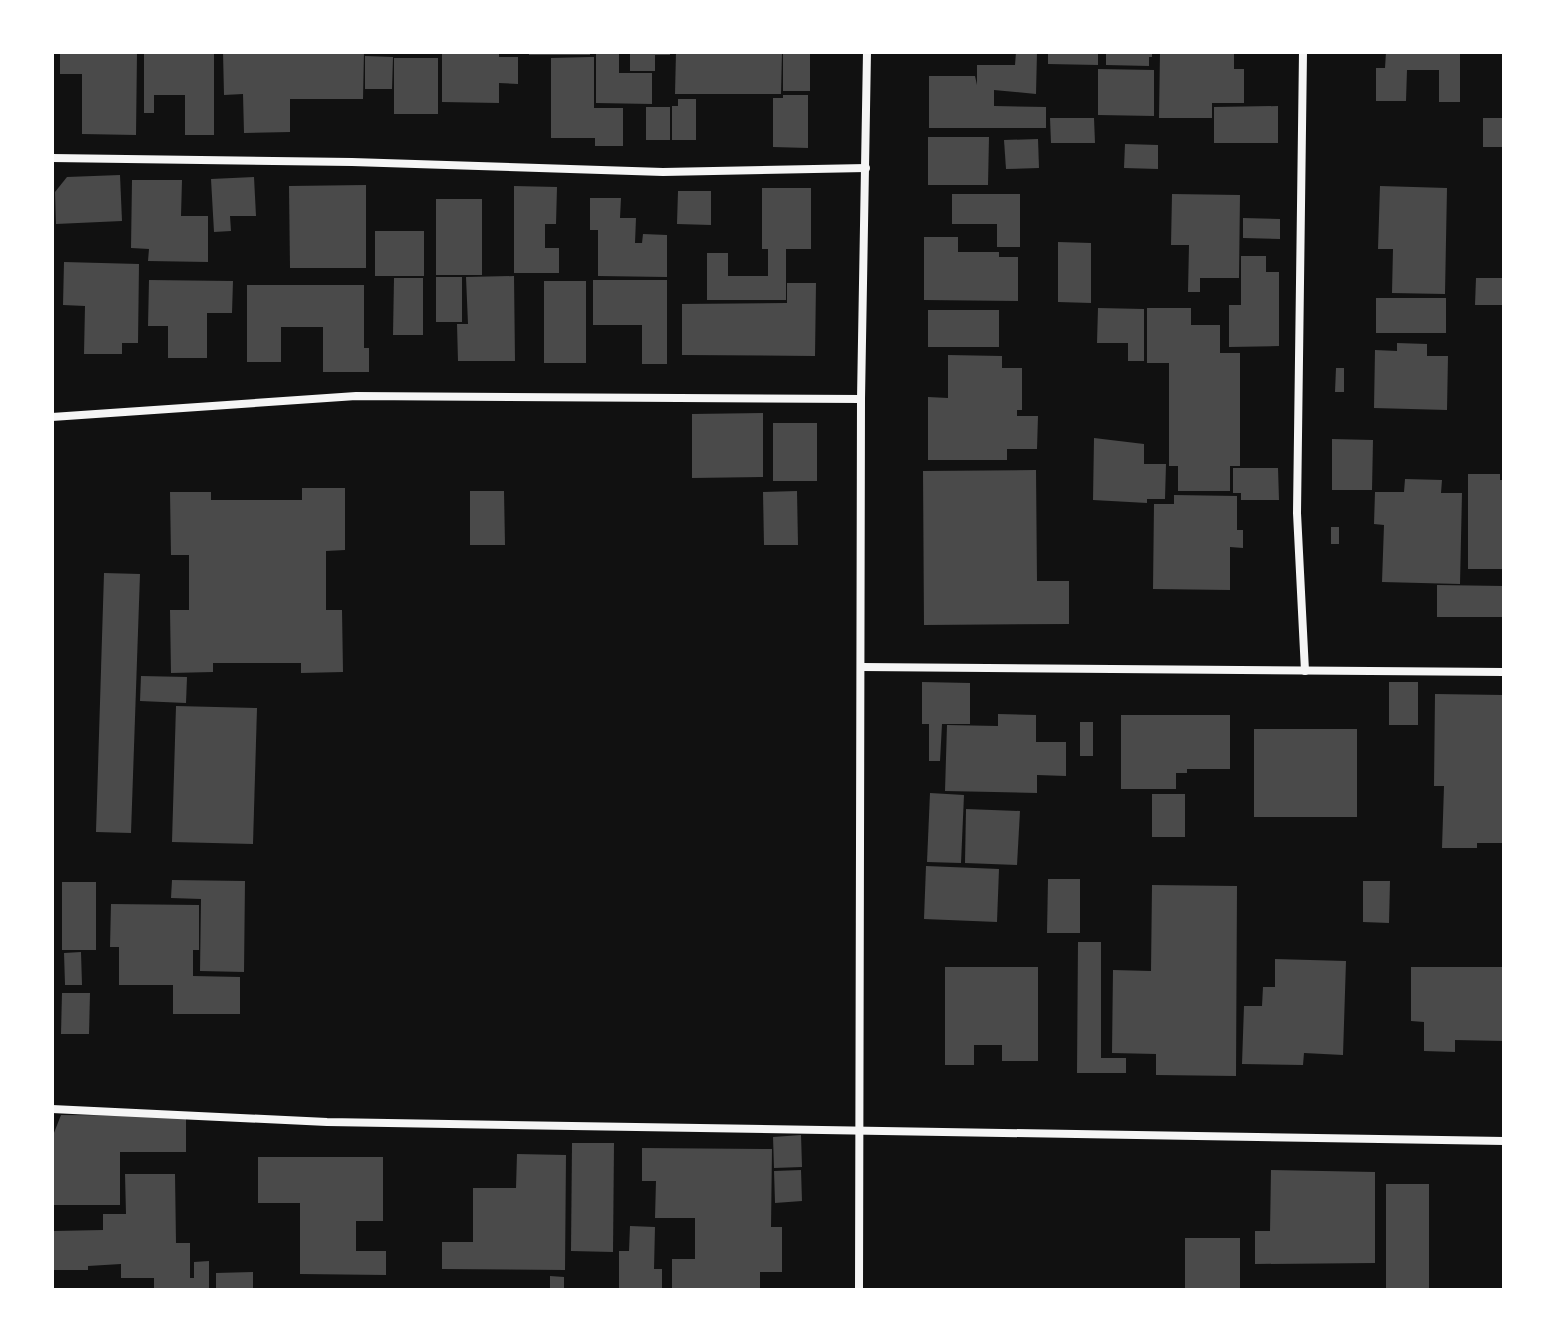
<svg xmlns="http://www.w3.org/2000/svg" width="1556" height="1342" font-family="'Golos Text',sans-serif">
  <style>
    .building { fill: #4a4a4a }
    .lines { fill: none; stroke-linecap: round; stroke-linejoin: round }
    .minor { stroke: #f5f5f5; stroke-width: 8 }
  </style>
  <rect width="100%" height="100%" fill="#111"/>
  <!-- building -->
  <g class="building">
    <path d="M60,52H137L136,135L82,134V74H60Z"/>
    <path d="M144,52H214V135H185V95H154V113H144Z"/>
    <path d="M223,52H364L363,99H290V132L244,133L243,94L224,95Z"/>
    <path d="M442,52H499V57H518V84L499,83V103L442,102Z"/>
    <rect x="529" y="52" width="61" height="3"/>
    <path d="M596,52H619V73H652V104L596,103Z"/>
    <path d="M630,52H670V55H655V71H630Z"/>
    <path d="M676,52H782L781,94H675Z"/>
    <rect x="783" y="52" width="27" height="39"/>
    <path d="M1016,52H1037L1036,94L994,90V106L1046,107V128H929V76H975L977,85V65H1015Z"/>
    <path d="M1048,52H1098V65L1048,64Z"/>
    <path d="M1106,52H1152V57H1149V66L1106,65Z"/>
    <path d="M1160,52H1234V69H1244V103H1212V118H1159Z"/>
    <path d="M1386,52H1460V102H1439V70H1407L1406,101H1376V68H1385Z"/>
    <path d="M365,56L393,57L392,89H365Z"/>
    <path d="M589,57H594V108H623V146H595V138H551V58Z"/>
    <rect x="394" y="58" width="44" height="56"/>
    <path d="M1098,69L1154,70V116L1098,115Z"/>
    <path d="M783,95H808V148L773,147V98H783Z"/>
    <path d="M678,99H696V140H672V106H678Z"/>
    <path d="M1278,106V143H1214V107Z"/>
    <rect x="646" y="107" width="24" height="33"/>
    <path d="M1050,118H1094L1095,143H1051Z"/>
    <rect x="1483" y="118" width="21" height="29"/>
    <path d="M928,137H989L988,185H928Z"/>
    <path d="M1038,139L1039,168L1006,169L1004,140Z"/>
    <path d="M1125,144L1158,145V169L1124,168Z"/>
    <path d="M120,175L122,221L56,224L55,192L67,177Z"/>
    <path d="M254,177L256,216H230L231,231L214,232L211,179Z"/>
    <path d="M132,180H182L181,216H208V262L148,261L149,249L131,248Z"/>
    <path d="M366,185V268H290L289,186Z"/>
    <path d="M514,186L557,187L556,224H545V248H559V273H514Z"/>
    <path d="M1380,186L1447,188L1445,294L1392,293L1393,249H1378Z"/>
    <path d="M762,188H811V249H786V300H707V253H728V276H768V249H762Z"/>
    <path d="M678,191H711V225L677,224Z"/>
    <path d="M952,194H1020V247H997V224H952Z"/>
    <path d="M1172,194L1240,195L1239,278H1200V292H1188L1189,245H1171Z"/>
    <path d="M590,198H621L620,218H636L635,243H642L643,234L667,235V277L598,276V230H590Z"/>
    <rect x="436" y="199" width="46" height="76"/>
    <path d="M1243,218L1280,219V239L1243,238Z"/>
    <rect x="375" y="231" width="49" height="45"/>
    <path d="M924,237H958V252H999V257H1018V301L924,300Z"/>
    <path d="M1058,242L1091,243V303L1058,302Z"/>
    <path d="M1241,256H1266V272H1279V346L1229,347V305H1241Z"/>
    <path d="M64,262L139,264L138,343H122V354H84L85,306L63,305Z"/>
    <path d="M514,276L515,361H458L457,324H468L466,277Z"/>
    <rect x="436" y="277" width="26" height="45"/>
    <path d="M394,278H423V335H393Z"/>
    <path d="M1476,278H1504V305H1475Z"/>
    <path d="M149,280L233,281L232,313H207V358H168V326H148Z"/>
    <path d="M593,280H667V364H642V325H593Z"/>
    <rect x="544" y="281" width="42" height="82"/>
    <path d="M787,283H816L815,356L682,355V304L787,303Z"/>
    <path d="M247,285H364V348H369V372H323V327H281V362H247Z"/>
    <rect x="1376" y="298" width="70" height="35"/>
    <path d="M1098,308L1144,309V361H1128V343H1097Z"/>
    <path d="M1147,308H1191V325H1220V353H1240V466H1230V491H1178V466H1169V363H1147Z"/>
    <rect x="928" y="310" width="71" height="37"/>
    <path d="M1397,343L1427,344V356H1448L1447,410L1374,408L1375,350L1397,351Z"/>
    <path d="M948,355L1002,356V368H1022V410H1017V416H1038L1037,449H1007V460H928V397L948,398Z"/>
    <path d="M1336,368H1344V392H1335Z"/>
    <path d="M763,413V477L692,478V414Z"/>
    <rect x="773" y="423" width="44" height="58"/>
    <path d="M1094,438L1144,444V464H1166L1165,499H1147V503L1093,500Z"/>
    <path d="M1332,439L1373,440L1372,490H1332Z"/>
    <path d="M1233,468H1278L1279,500H1241V493H1233Z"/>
    <path d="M1036,470L1037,581H1069V624L924,625L923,471Z"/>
    <path d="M1468,474H1500V480H1504V569H1468Z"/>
    <path d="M1405,479L1442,480L1441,493H1462L1460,584L1382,582L1384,525L1374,524L1375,492H1404Z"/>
    <path d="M302,488H345V550L326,551V610H342L343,672L301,673V663H213V672L171,673L170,610H189V555H171L170,492H211V500H302Z"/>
    <path d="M470,491H504L505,545H470Z"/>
    <path d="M797,491L798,545H764L763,492Z"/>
    <path d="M1174,495L1237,496V530H1243V548L1230,547V590L1153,589L1154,504H1174Z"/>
    <rect x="1331" y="527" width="8" height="17"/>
    <path d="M104,573L140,574L131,833L96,832Z"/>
    <path d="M1437,585L1504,586V617H1437Z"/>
    <path d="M141,676L187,677L186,703L140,701Z"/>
    <path d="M922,682L970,683V724H942L940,761H929V724H922Z"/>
    <rect x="1389" y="682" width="29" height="43"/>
    <path d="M1435,694L1504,695V843H1477V848H1442L1444,786H1434Z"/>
    <path d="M176,706L257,708L253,844L172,842Z"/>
    <path d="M998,714L1036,715V742H1066V776L1037,775V793L945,791L947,725L998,726Z"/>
    <path d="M1121,715H1230V769H1187V773H1176V789H1121Z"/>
    <rect x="1080" y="722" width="13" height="34"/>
    <rect x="1254" y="729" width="103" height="88"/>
    <path d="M930,793L964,795L961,863L927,862Z"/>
    <rect x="1152" y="794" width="33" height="43"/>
    <path d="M966,809L1020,811L1017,865L965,863Z"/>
    <path d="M926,866L999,869L997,922L924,919Z"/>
    <path d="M1048,879H1080V933H1047Z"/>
    <path d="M172,880L245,881L244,972L200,971L201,899L171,898Z"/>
    <path d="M1363,881H1390L1389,923L1363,922Z"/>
    <rect x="62" y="882" width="34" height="68"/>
    <path d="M1152,885L1237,886L1236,1076L1156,1075V1054L1112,1053L1113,970L1151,971Z"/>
    <path d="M111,904L199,905V950H193V976L240,977V1014H173V985H119V947H110Z"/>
    <path d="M1078,942H1101V1058H1126V1073H1077Z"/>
    <path d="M81,952L82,985H65L64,953Z"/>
    <path d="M1275,959L1346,961L1343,1055L1304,1053L1303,1065L1242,1064L1244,1006H1262L1263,987H1275Z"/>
    <path d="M945,967H1038V1061H1002V1045H974V1065H945Z"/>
    <path d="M1411,967H1504V1041L1455,1040V1052L1424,1051V1022L1411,1021Z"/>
    <path d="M62,993H90L89,1034H61Z"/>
    <path d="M61,1115L186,1116V1152H120V1205H52V1138Z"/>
    <path d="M801,1135L802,1167L774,1168L773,1137Z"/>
    <path d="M572,1143H614L613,1252L571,1251Z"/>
    <path d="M642,1148L772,1149L771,1227H782V1272H760V1290H672V1259H695V1218H655L656,1181H642Z"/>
    <path d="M517,1154L566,1155L565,1270L442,1269V1242H473V1188H516Z"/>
    <path d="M258,1157H383V1221H356V1251H386V1275L300,1274V1203H258Z"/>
    <path d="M801,1170L802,1201L775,1203L774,1171Z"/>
    <path d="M1271,1170L1375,1172V1263L1255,1264V1231H1270Z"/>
    <path d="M125,1174H175L176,1243H190V1278H194V1262L209,1261V1290H154V1278H121V1264L88,1266V1270H54V1231L103,1230V1214H126Z"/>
    <rect x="1386" y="1184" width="43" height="106"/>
    <path d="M630,1226L655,1227L654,1269H662V1290H619V1251H629Z"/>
    <rect x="1185" y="1238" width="55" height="52"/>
    <path d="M253,1272V1290H216V1273Z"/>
    <path d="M550,1276L564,1277V1290H550Z"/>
  </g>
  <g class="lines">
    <!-- minor -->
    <g class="minor">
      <path d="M1303,52L1297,513L1305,671"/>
      <path d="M52,158L352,162L663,172L866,168"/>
      <path d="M52,417L356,396L861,399"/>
      <path d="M862,667L1504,672"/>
      <path d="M52,1109L327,1122L1504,1141"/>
      <path d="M859,1290L861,399L867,52"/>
    </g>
  </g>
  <!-- border -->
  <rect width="1556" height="1342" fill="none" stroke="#ffffff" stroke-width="108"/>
</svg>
